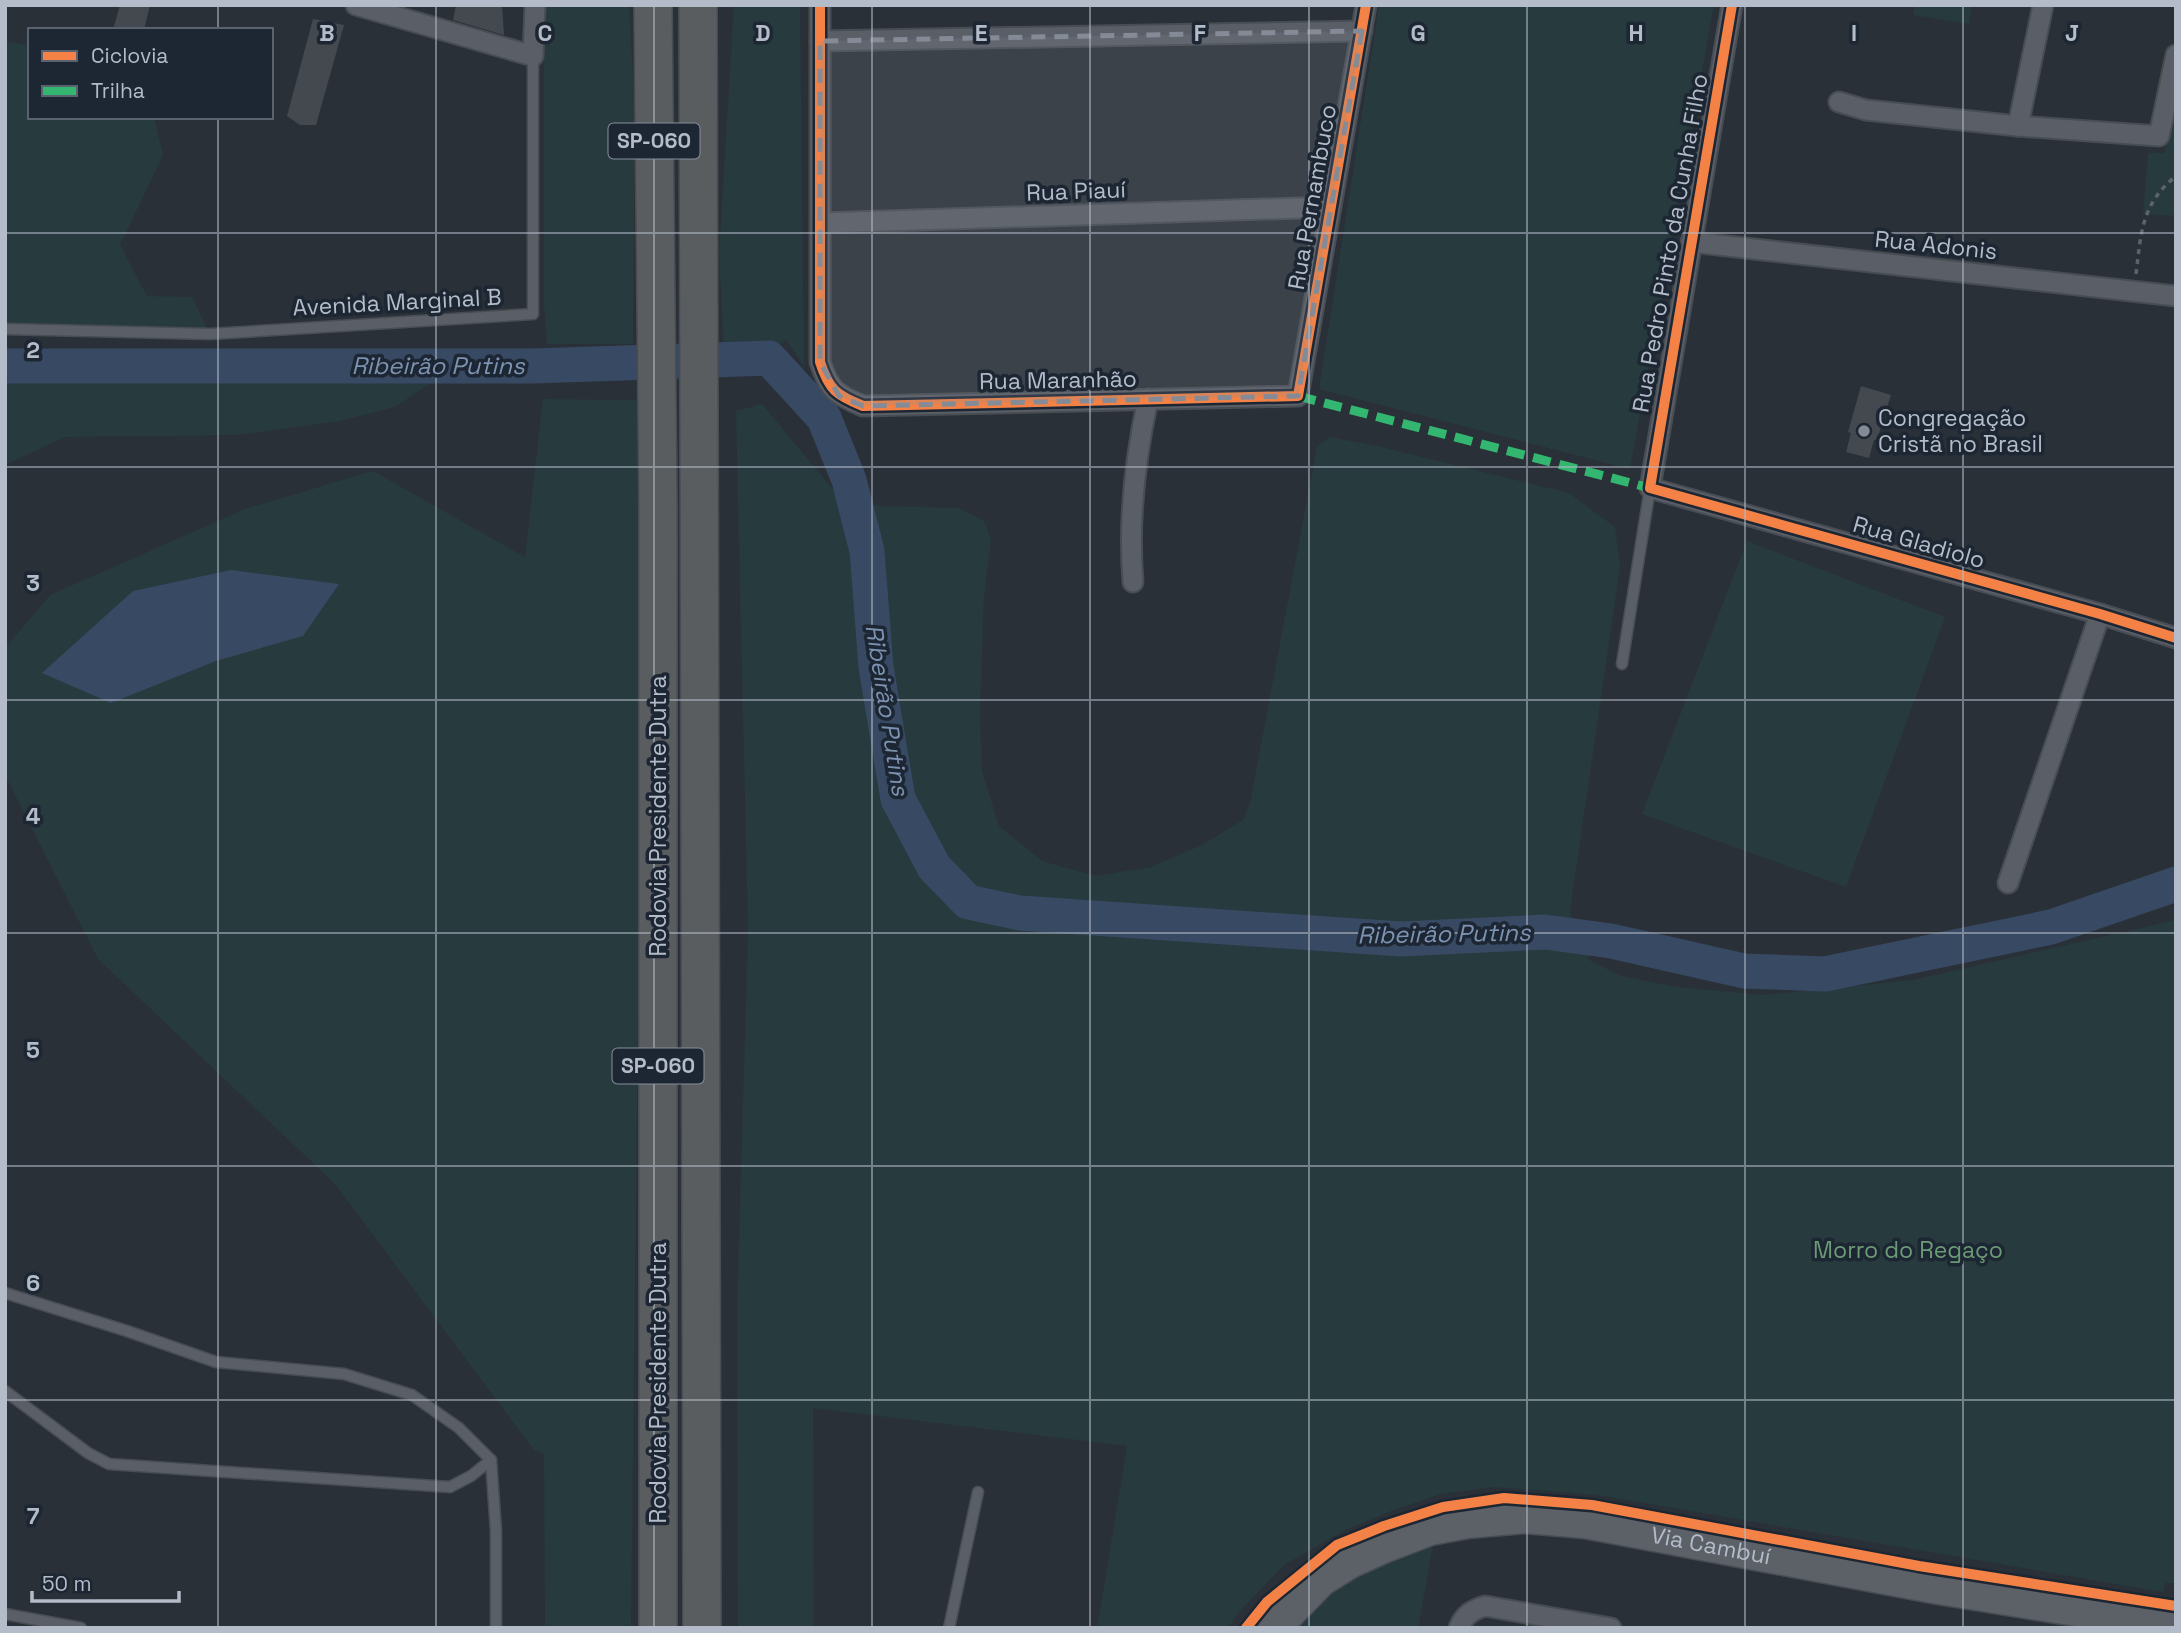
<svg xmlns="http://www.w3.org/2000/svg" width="2181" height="1633" font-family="'Space Grotesk',sans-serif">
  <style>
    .green { fill: #273a3e }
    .water { fill: #384963 }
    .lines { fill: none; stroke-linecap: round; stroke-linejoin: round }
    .river { stroke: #384963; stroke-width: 35 }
    .building { fill: #444950 }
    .service-casing { stroke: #484c53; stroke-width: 13 }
    .minor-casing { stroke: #484c53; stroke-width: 23 }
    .primary-casing { stroke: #484c55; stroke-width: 35 }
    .motorway-casing { stroke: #474c53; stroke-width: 40 }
    .path { stroke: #5d636a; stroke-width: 3.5; stroke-dasharray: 5 5; stroke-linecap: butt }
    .service { stroke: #5a5e66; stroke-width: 10 }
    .minor { stroke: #5a5e66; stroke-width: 19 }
    .primary { stroke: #5c6168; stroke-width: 32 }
    .motorway { stroke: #5a5d60; stroke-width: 37 }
    .quiet { stroke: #33b770; stroke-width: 9; stroke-dasharray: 18 9; stroke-linecap: butt }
    .cycleway-casing { stroke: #1d2633; stroke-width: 15 }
    .cycleway { stroke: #f48246; stroke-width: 10 }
    .marked { fill: #848b96; fill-opacity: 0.2; stroke: #848b96; stroke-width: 5; stroke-dasharray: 14 9; stroke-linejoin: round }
    .grid { fill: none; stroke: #b4bcc9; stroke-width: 2; stroke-opacity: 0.55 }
    .poi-dot { fill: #848b96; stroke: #1d2633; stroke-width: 2.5 }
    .labels { text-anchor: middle; stroke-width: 7; stroke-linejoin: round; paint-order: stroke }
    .shield { fill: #1d2633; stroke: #878f9c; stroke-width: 2 }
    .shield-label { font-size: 21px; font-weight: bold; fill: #b4bcc9 }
    .street-label { font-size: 23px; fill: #b4bcc9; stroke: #1d2633 }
    .poi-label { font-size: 23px; fill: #b4bcc9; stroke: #1d2633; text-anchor: start }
    .park-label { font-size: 23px; fill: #6b9a76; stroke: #1d2633 }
    .water-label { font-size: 24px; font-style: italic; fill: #7c92b1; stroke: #1d2633 }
    .grid-label { font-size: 23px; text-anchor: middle; font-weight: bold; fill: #b4bcc9; stroke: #1d2633; stroke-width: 7; stroke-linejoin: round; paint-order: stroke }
  </style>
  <rect width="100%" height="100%" fill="#2a3038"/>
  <!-- green -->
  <g class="green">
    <path d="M544,5H629L635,110L633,344H547L544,306Z"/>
    <path d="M734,5H800L804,366L786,340L772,350L724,353L719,253Z"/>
    <path d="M1379,5H1714L1630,469L1319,389Z"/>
    <path d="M1915,5H1972L1969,24L1913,15Z"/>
    <path d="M5,41L30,45V117H154L163,155L120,245L147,296L192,297L210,334L5,329Z"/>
    <path d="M2176,106V216L2143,214L2148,153H2164Z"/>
    <path d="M5,366H456L395,407L340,421L238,435L65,437L5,465Z"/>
    <path d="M543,399L639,400L640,846L631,1628H545L544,1454L534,1450L335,1184L98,959L5,775V648L50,595L245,509L373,471L525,557Z"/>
    <path d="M762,404L837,494L881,506L958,508L984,521L991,540L984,596L980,714L982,771L999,826L1042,861L1095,876L1151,867L1202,845L1243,820L1250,803L1317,447L1329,437L1373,445L1569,493L1615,527L1620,567L1570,911L1589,960L1621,976L1677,987L1762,995L1913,980L2176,920V1583H2165L2163,1592L1598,1495L1494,1487L1441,1494L1396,1509L1345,1530L1284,1565L1238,1613L1228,1628H1097L1127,1446L813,1408L814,1628H738L737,1314L748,930L736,411Z"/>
    <path d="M1747,541L1945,617L1846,887L1642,814Z"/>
    <path d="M1433,1545L1418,1628H1286L1326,1589L1375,1562Z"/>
  </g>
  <!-- water -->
  <path class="water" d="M231,570L339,584L303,636L216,661L111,703L42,673L133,591Z"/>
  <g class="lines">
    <!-- river -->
    <path class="river" d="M5,366H533L769,358L824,418L849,480L867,551L876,667L898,799L934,867L968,902L1020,913L1401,939L1545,932L1611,941L1744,971L1825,974L2051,927L2176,884"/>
  </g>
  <!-- building -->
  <g class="building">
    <path d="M120,5H150L144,30H113Z"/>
    <path d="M456,5H502L504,35L453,20Z"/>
    <path d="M313,19L344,25L316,125H300L287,116Z"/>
    <path d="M1861,386L1891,395L1877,440H1874L1869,458L1846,452L1851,433L1848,432Z"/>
  </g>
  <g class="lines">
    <defs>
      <g id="service">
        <path d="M5,329L210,334L533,314V56"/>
        <path d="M1622,664L1650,488"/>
        <path d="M5,1293L127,1331L216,1362L344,1374L412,1395L459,1428L491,1460L496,1531V1628"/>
        <path d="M5,1391L88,1453L109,1464L450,1487L471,1476L491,1460"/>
        <path d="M5,1614L81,1628"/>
        <path d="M949,1628L978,1492"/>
      </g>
      <g id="minor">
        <path d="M356,5L533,56L535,5"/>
        <path d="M820,5V362C829,390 836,395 863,406L1298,396L1366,5"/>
        <path d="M1732,5L1650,488L2100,614L2176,638"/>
        <path d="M820,41L1362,31"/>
        <path d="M1839,102L1866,110L2018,126L2159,136L2176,55"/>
        <path d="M2018,126L2043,5"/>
        <path d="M822,223L1331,207"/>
        <path d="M1691,242L2176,296"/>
        <path d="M1133,582C1128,520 1135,459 1148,399"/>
        <path d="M2008,883L2100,614"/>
        <path d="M1459,1628C1464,1615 1472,1610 1485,1606L1611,1628"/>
      </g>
      <g id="primary">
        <path id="s1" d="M1274,1628L1321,1580L1350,1562L1383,1547L1430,1529L1467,1522L1524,1517L1585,1522L1939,1588L2176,1626"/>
      </g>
      <g id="motorway">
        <path d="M653,5L658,504V1628"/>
        <path d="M698,5L702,1628"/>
      </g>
    </defs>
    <!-- service casing -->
    <use href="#service" class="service-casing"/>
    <!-- minor casing -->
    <use href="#minor" class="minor-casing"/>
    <!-- primary casing -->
    <use href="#primary" class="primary-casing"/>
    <!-- motorway casing -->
    <use href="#motorway" class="motorway-casing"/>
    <!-- path -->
    <path class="path" d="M2136,274C2141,234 2141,204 2176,176"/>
    <!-- service -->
    <use href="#service" class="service"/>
    <!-- minor -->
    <use href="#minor" class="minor"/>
    <!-- primary -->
    <use href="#primary" class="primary"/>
    <!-- motorway -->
    <use href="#motorway" class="motorway"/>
    <!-- quiet -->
    <path class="quiet" d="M1298,396L1650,488"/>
    <defs>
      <g id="cycleway">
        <path d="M820,5V362C829,390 836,395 863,406L1298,396L1366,5"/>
        <path d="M1732,5L1650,488L2100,614L2176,638"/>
        <path d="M1246,1628L1267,1602L1337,1545L1384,1526L1443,1507L1504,1498L1592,1505L1919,1566L2176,1606"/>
      </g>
    </defs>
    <!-- cycleway casing -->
    <use href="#cycleway" class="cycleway-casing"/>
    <!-- cycleway -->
    <use href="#cycleway" class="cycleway"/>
  </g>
  <!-- marked area -->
  <path class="marked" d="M1362,31L1298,396L863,406L839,396L820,362V41Z"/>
  <!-- grid -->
  <path class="grid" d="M218,5V30M436,5V1628M654,5V1628M872,5V1628M1090,5V1628M1309,5V1628M1527,5V1628M1745,5V1628M1963,5V1628M218,117V1628M5,233H2176M5,467H2176M5,700H2176M5,933H2176M5,1166H2176M5,1400H2176"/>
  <!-- markers -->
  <circle class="poi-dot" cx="1864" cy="431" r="7"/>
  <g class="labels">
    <!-- shield labels -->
    <g class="shield">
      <rect x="608.5" y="123.5" width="91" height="35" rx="5"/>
      <rect x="612.5" y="1048.5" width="91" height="35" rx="5"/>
    </g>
    <g class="shield-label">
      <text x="654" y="148">SP-060</text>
      <text x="658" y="1073">SP-060</text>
    </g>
    <!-- street labels -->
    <g class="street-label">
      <text transform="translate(1076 191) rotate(-2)" y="8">Rua Piauí</text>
      <text transform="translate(1312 197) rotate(-80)" y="8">Rua Pernambuco</text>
      <text transform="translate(1670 243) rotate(-80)" y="8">Rua Pedro Pinto da Cunha Filho</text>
      <text transform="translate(1936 245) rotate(6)" y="8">Rua Adonis</text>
      <text transform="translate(397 302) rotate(-3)" y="8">Avenida Marginal B</text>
      <text transform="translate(1058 380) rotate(-1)" y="8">Rua Maranhão</text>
      <text transform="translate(1919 542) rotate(16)" y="8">Rua Gladiolo</text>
      <text transform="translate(658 816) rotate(-90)" y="8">Rodovia Presidente Dutra</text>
      <text transform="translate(658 1383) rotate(-90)" y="8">Rodovia Presidente Dutra</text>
      <text dy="8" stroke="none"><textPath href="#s1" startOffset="472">Via Cambuí</textPath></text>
    </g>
    <!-- poi labels -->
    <g class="poi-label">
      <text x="1878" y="426">Congregação<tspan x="1878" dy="26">Cristã no Brasil</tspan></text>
    </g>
    <!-- park labels -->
    <g class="park-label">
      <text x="1908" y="1258">Morro do Regaço</text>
    </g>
    <!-- water labels -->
    <g class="water-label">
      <text x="438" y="374">Ribeirão Putins</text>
      <text transform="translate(887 710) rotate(81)" y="8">Ribeirão Putins</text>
      <text transform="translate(1444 934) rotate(-1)" y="8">Ribeirão Putins</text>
    </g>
  </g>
  <g class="grid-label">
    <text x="327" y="41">B</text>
    <text x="545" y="41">C</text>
    <text x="763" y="41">D</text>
    <text x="981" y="41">E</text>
    <text x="1200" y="41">F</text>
    <text x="1418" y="41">G</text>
    <text x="1636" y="41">H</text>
    <text x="1854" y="41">I</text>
    <text x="2072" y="41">J</text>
    <text x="33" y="358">2</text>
    <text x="33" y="591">3</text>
    <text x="33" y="824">4</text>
    <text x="33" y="1058">5</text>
    <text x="33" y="1291">6</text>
    <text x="33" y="1524">7</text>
  </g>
  <!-- border -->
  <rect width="2181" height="1633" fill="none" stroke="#b4bcc9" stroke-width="14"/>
  <!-- legend -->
  <rect x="28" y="28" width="245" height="91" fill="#1d2633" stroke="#59626f" stroke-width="2"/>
  <rect x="42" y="51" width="35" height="10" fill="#f48246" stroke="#59626f" stroke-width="2"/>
  <text x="91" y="63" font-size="21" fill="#b4bcc9">Ciclovia</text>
  <rect x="42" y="86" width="35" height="10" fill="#33b770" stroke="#59626f" stroke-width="2"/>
  <text x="91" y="98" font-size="21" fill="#b4bcc9">Trilha</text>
  <!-- scale -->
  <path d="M32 1591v10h147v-10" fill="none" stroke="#b4bcc9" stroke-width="3.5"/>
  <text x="42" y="1591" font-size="21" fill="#b4bcc9" stroke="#1d2633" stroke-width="5" paint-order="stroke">50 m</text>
</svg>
